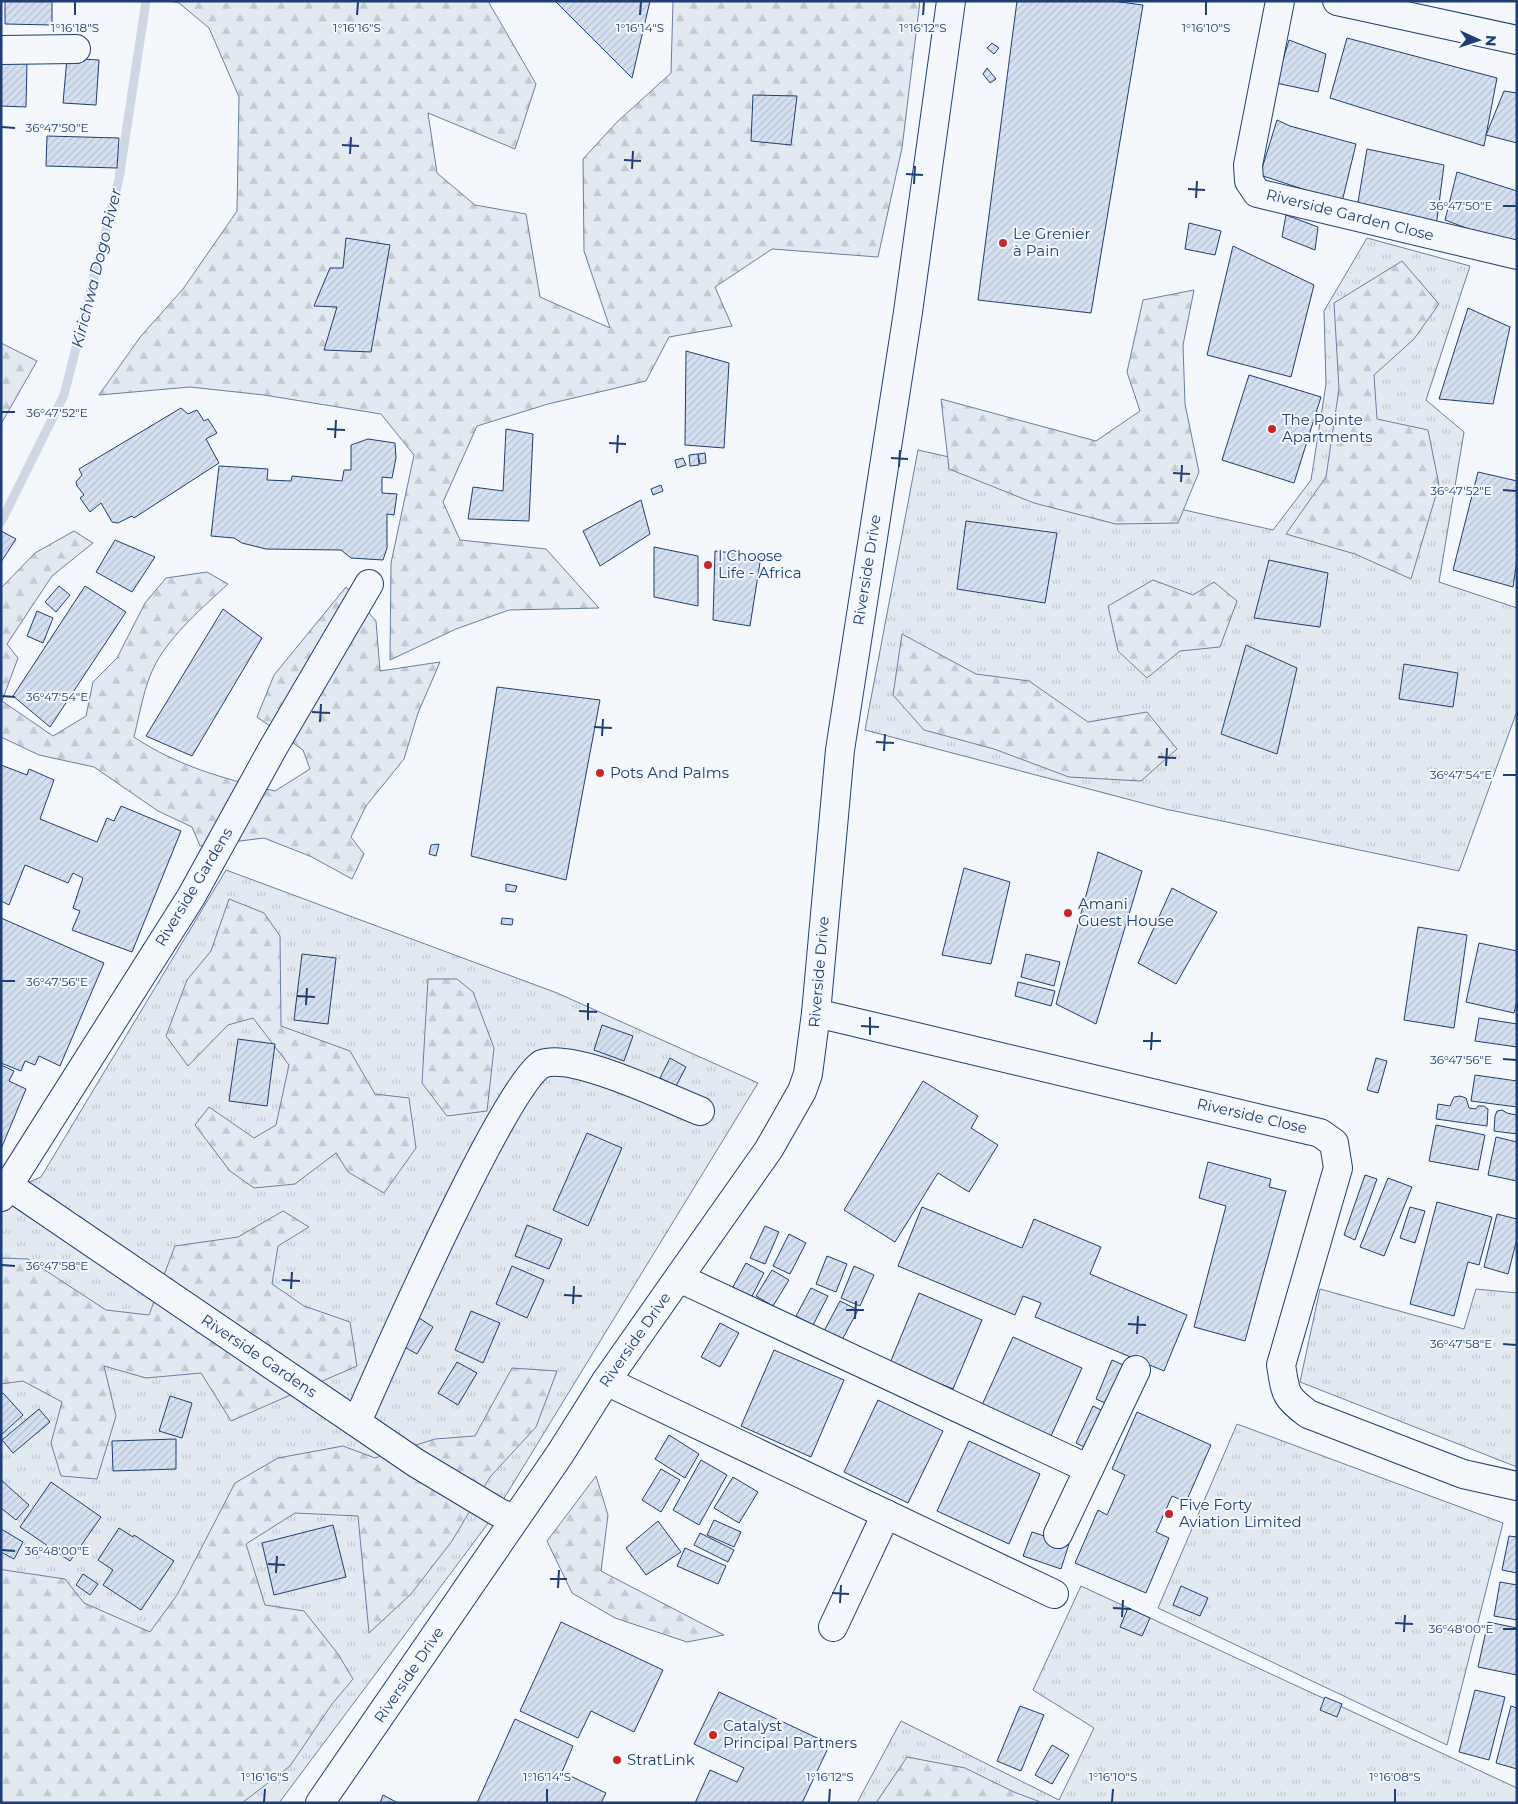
<svg xmlns="http://www.w3.org/2000/svg" width="1518" height="1804" font-family="Montserrat,sans-serif">
  <style>
    .grass { fill: url(#grass-tufts); stroke: #687fa3 }
    .forest { fill: url(#forest-firs); stroke: #687fa3 }
    .lines { fill: none; stroke-linecap: round; stroke-linejoin: round }
    .stream { stroke: #cfd7e4; stroke-width: 9 }
    .building { fill: url(#building-hatch); stroke: #1d3f73 }
    .street-casing { stroke: #1d3f73; stroke-width: 30 }
    .secondary-casing { stroke: #1d3f73; stroke-width: 30 }
    .street { stroke: #f4f7fb; stroke-width: 28 }
    .secondary { stroke: #f4f7fb; stroke-width: 28 }
    .ticks { fill: none; stroke: #1d3f73; stroke-width: 2 }
    .poi-dot { fill: #c62828; stroke: #f4f7fb; stroke-width: 2 }
    .labels { text-anchor: middle; stroke-width: 4; stroke-linejoin: round; paint-order: stroke }
    .street-label { font-size: 15px; fill: #1d3f73; stroke: #f4f7fb }
    .poi-label { font-size: 15px; fill: #1d3f73; stroke: #f4f7fb; text-anchor: start }
    .water-label { font-size: 16px; font-style: italic; fill: #1d3f73; stroke: #f4f7fb }
    .ticks-label { font-size: 12px; text-anchor: middle; fill: #1d3f73; stroke: #f4f7fb; stroke-width: 4; stroke-linejoin: round; paint-order: stroke }
  </style>
  <defs>
    <pattern id="grass-tufts" width="24" height="20" patternUnits="userSpaceOnUse" patternTransform="scale(1.25)"><rect width="24" height="20" fill="#e3e9f0"/><path d="M3 7l-1-3M5 7V3M7 7l1-3M15 17l-1-3M17 17v-4M19 17l1-3" fill="none" stroke="#c2c9d1"/></pattern>
    <pattern id="forest-firs" width="22" height="20" patternUnits="userSpaceOnUse" patternTransform="scale(1.25)"><rect width="22" height="20" fill="#e3e9f0"/><path d="M5 1l3.5 6h-7zM16 11l3.5 6h-7z" fill="#c2c9d1"/></pattern>
    <pattern id="building-hatch" width="6" height="6" patternUnits="userSpaceOnUse" patternTransform="scale(1.25)"><rect width="6" height="6" fill="#d5e0f0"/><path d="M-1 1l2-2M0 6l6-6M5 7l2-2" fill="none" stroke="#b6c1d1"/></pattern>
  </defs>
  <rect width="100%" height="100%" fill="#f4f7fb"/>
  <!-- grass -->
  <g class="grass">
    <path d="M1367,238L1470,266L1426,400L1464,432L1439,582L1517,608V711L1459,871L1165,809L865,730L918,450L1273,530L1311,480L1326,384L1324,311Z"/>
    <path d="M226,870L557,993L758,1083L492,1518L279,1803H1V1194L41,1177Z"/>
    <path d="M1320,1289L1464,1329L1476,1289L1517,1293V1467L1300,1382Z"/>
    <path d="M1237,1424L1503,1523L1447,1745L1158,1608Z"/>
    <path d="M1081,1586L1517,1788V1803H857L901,1721L1059,1800L1094,1728L1033,1690Z"/>
  </g>
  <!-- forest -->
  <g class="forest">
    <path d="M170,1H488L536,84L515,149L428,113L437,173L475,205L526,214L540,297L610,328L584,251L583,159L617,122L671,73L673,1H920L902,148L878,257L772,249L715,287L732,326L669,337L646,381L548,404L477,426L443,502L460,540L546,549L599,608L509,610L456,629L390,660L391,563L414,455L381,414L264,395L190,387L99,395L141,336L183,289L237,211L239,97L209,28L179,3Z"/>
    <path d="M1402,261L1439,304L1414,339L1374,375L1377,419L1428,430L1439,485L1411,579L1355,554L1286,534L1326,477L1339,389L1334,303Z"/>
    <path d="M1194,290L1183,345L1185,404L1199,472L1178,523L1116,524L1034,503L949,469L941,399L1096,441L1140,411L1127,372L1143,300Z"/>
    <path d="M1,343L37,361L1,424Z"/>
    <path d="M74,531L93,543L52,576L7,644L18,658L2,701L53,736L86,716L93,682L117,658L145,603L166,578L207,572L228,584C203,607 172,634 156,663C144,685 140,713 134,737C177,766 225,779 275,791L310,769L303,750L257,717L274,675L346,587L376,621L380,671L440,662L418,713L404,759L366,806L351,837L364,854L352,879L312,857L264,838L200,846L192,827L158,811L94,767L39,755L1,737V588L35,553Z"/>
    <path d="M1153,580L1193,595L1214,582L1237,601L1220,647L1180,651L1147,678L1118,651L1108,606Z"/>
    <path d="M902,634L976,674L1029,681L1088,722L1147,712L1177,749L1141,781L1069,777L994,749L924,730L893,695Z"/>
    <path d="M229,899L264,913L280,936L281,1026L350,1051L375,1094L409,1098L416,1148L384,1193L348,1172L336,1153L295,1184L254,1188L230,1171L195,1125L209,1107L254,1138L276,1125L289,1065L253,1018L228,1025L188,1066L166,1036L187,980L211,951Z"/>
    <path d="M428,979H457L473,992L494,1048L487,1111L447,1116L422,1083Z"/>
    <path d="M283,1211L309,1227L278,1246L272,1284L304,1306L350,1322L357,1366L231,1421L201,1373L146,1378L104,1366L116,1416L97,1479L61,1476L51,1443L62,1402L23,1381L1,1384V1258L28,1259L106,1310L149,1315L175,1246L238,1237Z"/>
    <path d="M512,1368L557,1371L536,1427L490,1477L452,1541L411,1594L369,1633L358,1516L295,1513L246,1544L265,1605L304,1611L338,1654L353,1679L332,1704L290,1766L242,1803H1V1568L4,1570L65,1579L84,1603L150,1632L177,1595L235,1483L278,1458L343,1446L375,1458L435,1439L475,1436Z"/>
    <path d="M596,1476L608,1515L601,1571L724,1635L687,1642L615,1618L572,1593L547,1541Z"/>
    <path d="M907,1757L965,1768L1014,1792L1043,1803H876Z"/>
  </g>
  <g class="lines">
    <!-- stream -->
    <path class="stream" d="M1,522L64,395L119,179L146,1"/>
  </g>
  <!-- building -->
  <g class="building">
    <path d="M5,1H52V25L5,24Z"/>
    <path d="M555,1H650L632,78Z"/>
    <path d="M1017,1H1112L1143,5L1091,313L978,300Z"/>
    <path d="M1347,38L1497,78L1484,146L1330,98Z"/>
    <path d="M1289,40L1326,54L1318,92L1276,83Z"/>
    <path d="M992,43L999,48L994,54L987,48Z"/>
    <path d="M67,58L99,60L96,105L63,103Z"/>
    <path d="M1,60L27,61L26,107L1,106Z"/>
    <path d="M987,68L996,79L990,83L983,74Z"/>
    <path d="M1504,91L1517,93V143L1486,135Z"/>
    <path d="M753,95L797,96L791,145L751,141Z"/>
    <path d="M1277,120L1290,126L1356,144L1342,202L1260,175Z"/>
    <path d="M47,136L119,138L117,168L46,166Z"/>
    <path d="M1367,149L1444,165L1436,227L1357,208Z"/>
    <path d="M1457,172L1517,191V247L1445,220Z"/>
    <path d="M1286,215L1318,227L1315,250L1282,237Z"/>
    <path d="M1189,223L1221,231L1215,255L1185,249Z"/>
    <path d="M346,238L390,245L371,352L324,350L337,307L314,306L330,268H343Z"/>
    <path d="M1233,246L1314,285L1291,377L1207,355Z"/>
    <path d="M1468,308L1510,327L1493,404L1439,399Z"/>
    <path d="M686,351L729,363L724,448L685,445Z"/>
    <path d="M1249,375L1321,397L1294,483L1222,460Z"/>
    <path d="M181,408L188,414L197,410L204,421L208,419L217,433L206,439L219,463L134,518L132,516L118,523L112,522L101,503L90,512L80,498L84,495L77,486L76,482L82,475L79,469Z"/>
    <path d="M506,429L533,434L529,521L468,519L473,487L503,491Z"/>
    <path d="M368,439L395,443L396,458L392,478L382,477V493L397,494L394,515L387,514V548L383,560L351,558L341,550L266,549L242,543L234,538L211,536L219,466L268,469L267,480L291,481L292,476L342,481L344,470H351V445Z"/>
    <path d="M705,453L706,463L700,464L698,454Z"/>
    <path d="M698,454L699,465L690,466L689,455Z"/>
    <path d="M683,458L686,465L677,468L675,460Z"/>
    <path d="M1478,472L1517,481V559L1513,587L1453,570Z"/>
    <path d="M661,485L663,491L653,495L651,489Z"/>
    <path d="M641,500L650,534L600,566L583,531Z"/>
    <path d="M966,521L1057,533L1045,603L957,589Z"/>
    <path d="M1,531L16,539L1,562Z"/>
    <path d="M115,540L155,557L132,592L96,572Z"/>
    <path d="M654,547L698,556V606L654,597Z"/>
    <path d="M715,551L761,556L750,626L713,620Z"/>
    <path d="M1269,560L1328,573L1320,627L1254,618Z"/>
    <path d="M59,586L70,595L56,612L45,602Z"/>
    <path d="M85,586L126,612L50,727L13,696Z"/>
    <path d="M223,609L262,638L192,756L146,736Z"/>
    <path d="M37,611L53,618L43,643L27,636Z"/>
    <path d="M1246,645L1297,668L1277,754L1221,734Z"/>
    <path d="M1404,664L1458,673L1453,707L1399,699Z"/>
    <path d="M497,687L600,700L566,880L471,856Z"/>
    <path d="M1,765L27,775L29,769L54,780L40,819L97,842L107,818L114,821L121,806L181,831L132,952L72,930L80,911L73,908L83,878L73,873L68,883L25,865L9,905L1,901Z"/>
    <path d="M439,844L436,856L429,854L431,845Z"/>
    <path d="M1098,852L1142,871L1096,1024L1056,1004Z"/>
    <path d="M964,868L1010,882L991,964L942,955Z"/>
    <path d="M506,884L517,886L515,892L506,891Z"/>
    <path d="M1172,888L1217,912L1176,984L1138,963Z"/>
    <path d="M1,918L104,963L60,1066L39,1056L35,1065L25,1061L21,1071L1,1063Z"/>
    <path d="M502,918L513,919L512,925L501,924Z"/>
    <path d="M1418,927L1467,935L1454,1028L1404,1020Z"/>
    <path d="M1479,943L1517,951V1000L1514,1013L1466,1002Z"/>
    <path d="M302,954L336,958L328,1024L294,1020Z"/>
    <path d="M1026,954L1060,962L1054,986L1021,977Z"/>
    <path d="M1018,982L1055,991L1051,1006L1015,996Z"/>
    <path d="M1479,1018L1517,1024V1047L1475,1041Z"/>
    <path d="M602,1025L633,1036L624,1061L594,1050Z"/>
    <path d="M238,1039L275,1044L267,1106L229,1101Z"/>
    <path d="M670,1058L686,1067L676,1086L660,1078Z"/>
    <path d="M1376,1058L1387,1061L1378,1093L1367,1090Z"/>
    <path d="M1,1065L14,1071L9,1081L26,1089L1,1149Z"/>
    <path d="M1475,1075L1517,1081V1107L1471,1101Z"/>
    <path d="M923,1081L978,1116L971,1128L998,1145L969,1192L938,1173L895,1242L844,1210Z"/>
    <path d="M1460,1096L1466,1098L1469,1108L1476,1109L1478,1106H1484L1488,1109L1487,1126L1436,1119L1438,1104L1450,1106L1454,1097Z"/>
    <path d="M1502,1110L1507,1113L1516,1115L1517,1113V1134L1494,1131L1495,1116L1497,1111Z"/>
    <path d="M1436,1125L1485,1135L1478,1170L1429,1161Z"/>
    <path d="M587,1133L622,1148L588,1226L553,1210Z"/>
    <path d="M1496,1137L1517,1142V1181L1488,1175Z"/>
    <path d="M1208,1162L1271,1179L1269,1187L1286,1191L1245,1341L1194,1327L1226,1206L1199,1198Z"/>
    <path d="M1365,1175L1377,1179L1355,1240L1344,1235Z"/>
    <path d="M1388,1178L1412,1187L1384,1256L1360,1247Z"/>
    <path d="M1437,1202L1492,1217L1479,1265L1468,1262L1454,1316L1410,1304Z"/>
    <path d="M922,1207L1022,1248L1034,1219L1101,1247L1090,1274L1187,1315L1164,1371L1035,1317L1041,1303L1023,1296L1015,1315L898,1266Z"/>
    <path d="M1410,1207L1425,1211L1415,1243L1400,1238Z"/>
    <path d="M1497,1214L1517,1219V1239L1508,1274L1484,1267Z"/>
    <path d="M527,1225L562,1239L549,1269L515,1256Z"/>
    <path d="M765,1226L779,1232L765,1264L750,1258Z"/>
    <path d="M789,1234L806,1243L790,1274L773,1266Z"/>
    <path d="M827,1256L847,1264L836,1292L816,1284Z"/>
    <path d="M746,1263L764,1273L749,1302L730,1292Z"/>
    <path d="M512,1266L544,1280L527,1318L496,1304Z"/>
    <path d="M854,1266L874,1275L860,1306L841,1298Z"/>
    <path d="M772,1270L789,1280L773,1306L756,1296Z"/>
    <path d="M811,1288L828,1296L813,1325L796,1316Z"/>
    <path d="M919,1293L982,1320L953,1389L890,1363Z"/>
    <path d="M840,1301L858,1310L842,1340L824,1331Z"/>
    <path d="M471,1311L500,1323L483,1363L455,1350Z"/>
    <path d="M416,1316L433,1327L417,1354L399,1344Z"/>
    <path d="M720,1323L739,1333L720,1367L701,1357Z"/>
    <path d="M1013,1337L1082,1368L1051,1436L982,1405Z"/>
    <path d="M774,1350L844,1380L811,1457L741,1426Z"/>
    <path d="M1112,1360L1128,1367L1112,1406L1096,1399Z"/>
    <path d="M457,1362L477,1373L458,1405L438,1393Z"/>
    <path d="M3,1393L23,1415L1,1435V1394Z"/>
    <path d="M170,1396L192,1403L182,1438L159,1431Z"/>
    <path d="M878,1400L943,1431L908,1503L844,1472Z"/>
    <path d="M1093,1406L1107,1413L1090,1450L1076,1443Z"/>
    <path d="M39,1409L50,1422L13,1453L2,1440Z"/>
    <path d="M1137,1412L1211,1445L1186,1502L1172,1496L1156,1532L1169,1538L1146,1593L1075,1563L1098,1510L1107,1515L1125,1475L1112,1469Z"/>
    <path d="M669,1435L699,1454L685,1478L655,1459Z"/>
    <path d="M176,1439V1469L113,1471L112,1441Z"/>
    <path d="M969,1441L1040,1474L1009,1544L937,1511Z"/>
    <path d="M701,1460L727,1475L699,1525L673,1510Z"/>
    <path d="M661,1469L680,1480L661,1512L642,1500Z"/>
    <path d="M733,1477L758,1492L739,1523L714,1508Z"/>
    <path d="M1,1480L29,1505L16,1520L1,1508Z"/>
    <path d="M51,1482L101,1517L70,1561L20,1527Z"/>
    <path d="M714,1520L741,1532L734,1547L707,1535Z"/>
    <path d="M658,1521L681,1552L646,1575L626,1548Z"/>
    <path d="M333,1525L346,1577L274,1595L262,1543Z"/>
    <path d="M119,1528L133,1537L134,1535L174,1561L141,1610L103,1585L113,1570L98,1560Z"/>
    <path d="M1,1529L23,1542L14,1559L1,1552Z"/>
    <path d="M1032,1532L1069,1544L1061,1569L1023,1556Z"/>
    <path d="M700,1533L734,1550L728,1562L694,1545Z"/>
    <path d="M1509,1536L1517,1537V1573L1502,1570Z"/>
    <path d="M685,1548L726,1566L718,1584L677,1566Z"/>
    <path d="M83,1574L98,1584L90,1595L76,1585Z"/>
    <path d="M1500,1582L1517,1585V1620L1494,1616Z"/>
    <path d="M1181,1586L1208,1598L1200,1616L1173,1605Z"/>
    <path d="M1128,1608L1150,1618L1142,1636L1120,1627Z"/>
    <path d="M561,1622L663,1670L634,1732L591,1711L578,1738L520,1711Z"/>
    <path d="M1488,1622L1517,1628V1675L1478,1667Z"/>
    <path d="M1475,1690L1505,1697L1489,1760L1459,1752Z"/>
    <path d="M719,1692L830,1744L802,1803H695L710,1770L737,1782L744,1768L694,1744Z"/>
    <path d="M1325,1697L1342,1704L1337,1717L1320,1710Z"/>
    <path d="M1020,1706L1044,1715L1021,1771L997,1761Z"/>
    <path d="M1511,1706L1517,1708V1769L1496,1763Z"/>
    <path d="M515,1719L573,1746L562,1772L606,1793L601,1803H477Z"/>
    <path d="M1052,1745L1069,1755L1052,1784L1035,1775Z"/>
    <path d="M383,1795L398,1803H380Z"/>
  </g>
  <g class="lines">
    <defs>
      <g id="street">
        <path d="M1280,1L1248,165L1249,181L1257,193L1517,255"/>
        <path d="M1337,1L1517,40"/>
        <path d="M1,50L76,49"/>
        <path d="M816,1013L1320,1133L1334,1143L1338,1168L1281,1365C1286,1394 1284,1396 1308,1414L1463,1474L1517,1486"/>
        <path d="M9,1186L416,1463L498,1512L514,1519"/>
        <path d="M1,1197L191,897L273,748L369,584"/>
        <path d="M679,1278L1089,1469"/>
        <path d="M606,1381L1054,1594"/>
        <path d="M357,1422C379,1372 508,1077 542,1064C573,1052 667,1098 700,1111"/>
        <path d="M1058,1534L1136,1370"/>
        <path d="M833,1627L886,1514"/>
      </g>
      <path id="secondary" d="M320,1803L560,1454L606,1381L769,1149L802,1091L808,1074L816,1013L840,750L908,312L951,1"/>
    </defs>
    <!-- street casing -->
    <use href="#street" class="street-casing"/>
    <!-- secondary casing -->
    <use href="#secondary" class="secondary-casing"/>
    <!-- street -->
    <use href="#street" class="street"/>
    <!-- secondary -->
    <use href="#secondary" class="secondary"/>
  </g>
  <!-- ticks -->
  <path class="ticks" d="M75,15V2M357,15L358,2M640,15L641,2M923,15L924,2M1206,15V2M2,127L15,128M342,145L359,146M350,154L351,137M624,160L641,161M632,169L633,151M906,174L923,175M914,184L915,166M1188,189L1205,190M1196,198L1197,181M1503,206H1516M2,412H15M327,429L345,430M335,438L336,420M609,443L626,444M617,453L618,435M891,458L908,459M899,467L900,450M1173,473L1190,474M1181,482L1182,465M1503,490L1516,491M2,696L15,697M312,712L330,713M320,722L321,704M594,727L612,728M602,736L603,719M876,742L894,743M884,751L885,734M1158,757L1176,758M1166,766L1167,748M1503,775H1516M2,981H15M297,996L315,997M306,1005L307,988M579,1011L597,1012M588,1020V1003M861,1026L879,1027M870,1035V1017M1143,1041H1161M1151,1050L1152,1032M1503,1059L1516,1060M2,1265L15,1266M282,1280L300,1281M291,1289L292,1272M564,1295L582,1296M573,1304L574,1286M846,1310H864M855,1319L856,1301M1128,1324L1146,1325M1137,1334L1138,1316M1503,1344L1516,1345M2,1550L15,1551M268,1564L285,1565M276,1573L277,1556M550,1579H567M558,1588L559,1570M832,1593L849,1594M840,1603L841,1585M1113,1608L1131,1609M1122,1617L1123,1600M1395,1623L1413,1624M1503,1629H1516M1404,1632L1405,1615M264,1802L265,1789M547,1802V1789M829,1802L830,1789M1112,1802L1113,1789M1395,1802V1789"/>
  <!-- markers -->
  <g class="poi-dot">
    <circle cx="1003" cy="243" r="5"/>
    <circle cx="1272" cy="429" r="5"/>
    <circle cx="708" cy="565" r="5"/>
    <circle cx="600" cy="773" r="5"/>
    <circle cx="1068" cy="913" r="5"/>
    <circle cx="1169" cy="1514" r="5"/>
    <circle cx="713" cy="1735" r="5"/>
    <circle cx="617" cy="1760" r="5"/>
  </g>
  <g class="labels">
    <!-- street labels -->
    <g class="street-label">
      <text transform="translate(1350 215) rotate(14)" y="5">Riverside Garden Close</text>
      <text transform="translate(867 570) rotate(-81)" y="5">Riverside Drive</text>
      <text transform="translate(194 887) rotate(-59)" y="5">Riverside Gardens</text>
      <text transform="translate(819 972) rotate(-85)" y="5">Riverside Drive</text>
      <text transform="translate(1252 1116) rotate(13)" y="5">Riverside Close</text>
      <text transform="translate(635 1340) rotate(-55)" y="5">Riverside Drive</text>
      <text transform="translate(259 1356) rotate(34)" y="5">Riverside Gardens</text>
      <text transform="translate(409 1675) rotate(-56)" y="5">Riverside Drive</text>
    </g>
    <!-- poi labels -->
    <g class="poi-label">
      <text x="1013" y="239">Le Grenier<tspan x="1013" dy="17">à Pain</tspan></text>
      <text x="1282" y="425">The Pointe<tspan x="1282" dy="17">Apartments</tspan></text>
      <text x="718" y="561">I Choose<tspan x="718" dy="17">Life - Africa</tspan></text>
      <text x="610" y="778">Pots And Palms</text>
      <text x="1078" y="909">Amani<tspan x="1078" dy="17">Guest House</tspan></text>
      <text x="1179" y="1510">Five Forty<tspan x="1179" dy="17">Aviation Limited</tspan></text>
      <text x="723" y="1731">Catalyst<tspan x="723" dy="17">Principal Partners</tspan></text>
      <text x="627" y="1765">StratLink</text>
    </g>
    <!-- water labels -->
    <g class="water-label">
      <text transform="translate(96 268) rotate(-76)" y="6">Kirichwa Dogo River</text>
    </g>
  </g>
  <g class="ticks-label">
    <text x="75" y="32">1°16'18"S</text>
    <text x="357" y="32">1°16'16"S</text>
    <text x="640" y="32">1°16'14"S</text>
    <text x="923" y="32">1°16'12"S</text>
    <text x="1206" y="32">1°16'10"S</text>
    <text x="57" y="132">36°47'50"E</text>
    <text x="1461" y="210">36°47'50"E</text>
    <text x="57" y="417">36°47'52"E</text>
    <text x="1461" y="495">36°47'52"E</text>
    <text x="57" y="701">36°47'54"E</text>
    <text x="1461" y="779">36°47'54"E</text>
    <text x="57" y="986">36°47'56"E</text>
    <text x="1461" y="1064">36°47'56"E</text>
    <text x="57" y="1270">36°47'58"E</text>
    <text x="1461" y="1348">36°47'58"E</text>
    <text x="57" y="1555">36°48'00"E</text>
    <text x="1461" y="1633">36°48'00"E</text>
    <text x="265" y="1781">1°16'16"S</text>
    <text x="547" y="1781">1°16'14"S</text>
    <text x="830" y="1781">1°16'12"S</text>
    <text x="1113" y="1781">1°16'10"S</text>
    <text x="1395" y="1781">1°16'08"S</text>
  </g>
  <!-- border -->
  <rect width="1518" height="1804" fill="none" stroke="#1d3f73" stroke-width="5"/>
  <!-- north arrow -->
  <g transform="translate(1478 40) rotate(93)" stroke="#f4f7fb" stroke-width="4" paint-order="stroke">
  <path d="M0-4L9 19L0 12L-9 19Z" fill="#1d3f73"/>
  <text y="-8" font-size="14" font-weight="bold" text-anchor="middle" fill="#1d3f73">N</text>
  </g>
</svg>
